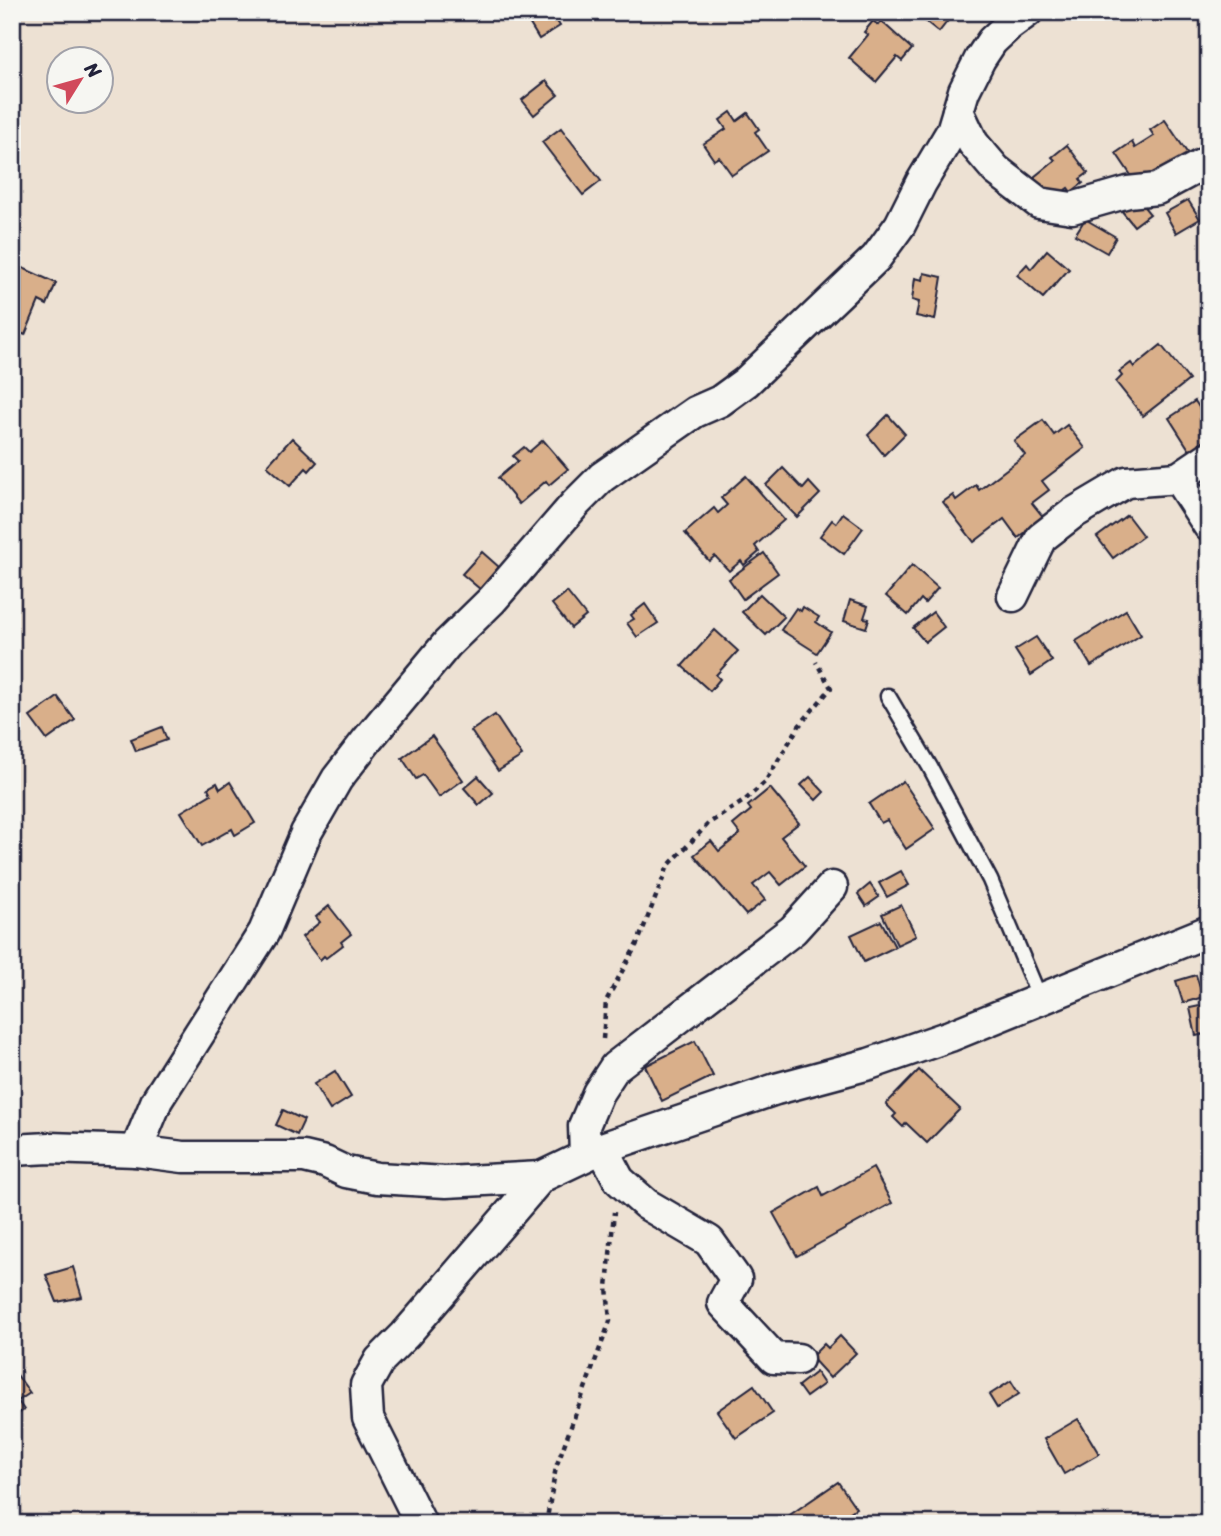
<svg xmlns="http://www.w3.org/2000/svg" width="1221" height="1536" font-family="Sriracha,sans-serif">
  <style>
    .building { fill: #d9af8a; stroke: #22223b; stroke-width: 2 }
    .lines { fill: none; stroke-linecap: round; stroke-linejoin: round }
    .service-casing { stroke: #22223b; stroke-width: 19 }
    .minor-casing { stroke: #22223b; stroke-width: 35 }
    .path { stroke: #22223b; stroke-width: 4.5; stroke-dasharray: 5 5; stroke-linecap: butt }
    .service { stroke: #f6f6f2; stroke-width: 14 }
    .minor { stroke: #f6f6f2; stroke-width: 30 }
  </style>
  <rect width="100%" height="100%" fill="#ede1d3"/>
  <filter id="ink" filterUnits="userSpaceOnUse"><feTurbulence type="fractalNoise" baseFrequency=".0143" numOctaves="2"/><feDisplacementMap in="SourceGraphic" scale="14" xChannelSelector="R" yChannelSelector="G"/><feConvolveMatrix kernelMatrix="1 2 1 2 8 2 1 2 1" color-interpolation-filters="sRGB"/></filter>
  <g filter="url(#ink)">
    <!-- building -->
    <g class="building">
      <path d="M531,12H551L560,26L539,39L525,16Z"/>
      <path d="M914,12H950L953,14L939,32Z"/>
      <path d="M873,21L878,25L881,21L912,49L902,61L897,57L876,82L849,58L868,35L864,32Z"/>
      <path d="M546,81L558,95L534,115L522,100Z"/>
      <path d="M731,112L737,121L748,113L759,129L755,132L768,151L732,175L719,157L714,160L703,144L726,129L720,120Z"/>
      <path d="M1165,120L1188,154L1139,187L1116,153L1132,142L1135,148L1154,136L1150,130Z"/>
      <path d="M561,128L601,181L583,195L542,142Z"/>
      <path d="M1067,145L1088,173L1080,179L1083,183L1071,192L1068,188L1051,200L1034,177L1055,160L1052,157Z"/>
      <path d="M1136,197L1150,214L1134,226L1121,210Z"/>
      <path d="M1188,200L1200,219L1176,233L1165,213Z"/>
      <path d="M1085,219L1116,237L1107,253L1075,235Z"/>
      <path d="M1047,250L1069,269L1043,298L1017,275L1027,264L1031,269Z"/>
      <path d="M14,264L56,283L47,305L39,301L25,335L12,329V269Z"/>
      <path d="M924,273L942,277L935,320L916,316L919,302L912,300L915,278L923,280Z"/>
      <path d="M1161,345L1189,380L1143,416L1116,382L1122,376L1119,372L1131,363L1134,367Z"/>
      <path d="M1195,401L1209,423V443L1192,454L1169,418Z"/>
      <path d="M888,415L905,434L884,455L868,435Z"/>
      <path d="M1043,420L1054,435L1067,425L1085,448L1042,481L1049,490L1032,503L1044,518L1018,538L1004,519L974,542L943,502L953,495L956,500L976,485L979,490L1025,455L1014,441Z"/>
      <path d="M292,438L317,462L309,471L306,468L290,486L267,466Z"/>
      <path d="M543,440L568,469L549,485L546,481L519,504L498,478L518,461L513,456L524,447L529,452Z"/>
      <path d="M783,468L803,489L809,482L820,494L797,517L766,485Z"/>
      <path d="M746,476L784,520L755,546L759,552L744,565L741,561L729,571L715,556L709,561L685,533L714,508L718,513L727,505L721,498Z"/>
      <path d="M843,513L863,528L844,554L820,536L832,520L836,523Z"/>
      <path d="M1127,515L1143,536L1113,558L1097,537Z"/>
      <path d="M482,552L499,567L480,589L462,574Z"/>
      <path d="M764,553L778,573L743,599L729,579Z"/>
      <path d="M912,565L938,588L925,603L921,599L908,615L886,596Z"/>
      <path d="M567,592L586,616L571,628L552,604Z"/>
      <path d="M760,594L784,617L766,635L742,612Z"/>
      <path d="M850,600L868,606L864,618L869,619L866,628L844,621Z"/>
      <path d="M645,604L658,623L637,637L627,623L634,619L631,615Z"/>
      <path d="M803,607L819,617L816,622L831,632L817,653L781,630L796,608L801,611Z"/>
      <path d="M1126,610L1141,635L1091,666L1076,641Z"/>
      <path d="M933,612L944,627L925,642L913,628Z"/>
      <path d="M715,630L738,651L716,675L720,679L710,691L682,666Z"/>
      <path d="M1036,637L1052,661L1031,675L1015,650Z"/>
      <path d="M58,697L75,720L47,740L30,717Z"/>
      <path d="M495,715L522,756L498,771L471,731Z"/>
      <path d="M162,727L167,740L136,751L131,739Z"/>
      <path d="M432,736L463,780L439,797L423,775L416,779L402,758Z"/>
      <path d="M478,776L493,793L479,805L464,788Z"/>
      <path d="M810,777L824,792L816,800L801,785Z"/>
      <path d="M903,781L935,829L906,849L887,820L881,823L869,804Z"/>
      <path d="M230,782L255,823L235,835L232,829L202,846L181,812L211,794L208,788L217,783L220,789Z"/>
      <path d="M770,788L799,823L781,837L805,866L781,885L770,872L753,885L765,900L746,915L694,855L711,841L719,851L740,834L733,825L751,810L748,806Z"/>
      <path d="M901,871L909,885L887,897L879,883Z"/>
      <path d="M870,884L879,897L866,906L858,894Z"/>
      <path d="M901,905L916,936L897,945L882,914Z"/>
      <path d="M329,906L351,934L341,942L343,945L326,958L324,956L320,960L302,937L320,922L316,917Z"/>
      <path d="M881,921L895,947L864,962L851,935Z"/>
      <path d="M1196,975L1203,997L1183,1003L1176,981Z"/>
      <path d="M1209,1004V1033L1196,1036L1190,1008Z"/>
      <path d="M695,1041L713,1076L662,1101L645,1066Z"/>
      <path d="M919,1070L960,1109L927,1143L906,1123L903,1127L893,1117L896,1114L886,1104Z"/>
      <path d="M335,1071L351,1097L330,1110L314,1084Z"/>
      <path d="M283,1110L304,1120L297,1135L276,1125Z"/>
      <path d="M873,1168L892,1203L797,1256L773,1213L819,1187L823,1196Z"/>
      <path d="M73,1267L82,1297L57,1302L46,1275Z"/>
      <path d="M840,1336L856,1353L830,1378L811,1357L824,1344L828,1348Z"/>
      <path d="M12,1368L30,1393L18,1401L24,1410L12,1418Z"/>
      <path d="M816,1372L824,1384L806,1397L798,1386Z"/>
      <path d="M1011,1381L1019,1394L997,1408L989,1395Z"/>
      <path d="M754,1385L773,1413L736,1438L717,1411Z"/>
      <path d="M1078,1419L1099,1454L1064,1474L1044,1439Z"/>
      <path d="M838,1482L856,1508L833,1524H783L781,1521Z"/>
    </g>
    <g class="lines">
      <defs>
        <path id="service" d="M888,696L930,767L990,880L1040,999"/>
        <g id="minor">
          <path d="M958,111L973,143L996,170L1039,203L1072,208L1128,192L1157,189L1209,161"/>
          <path d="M1178,478L1209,457"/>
          <path d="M1013,596L1041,538L1072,514L1126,482L1178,478L1209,526"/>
          <path d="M602,1148L619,1180L646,1204L709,1241L736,1279L723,1303L774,1358L798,1359"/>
          <path d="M12,1150L50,1148L136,1151L183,1157H304L325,1162L346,1172L377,1178L446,1182L541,1177L602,1148L776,1089L869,1064L950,1036L1209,931"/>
          <path d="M136,1151L157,1100L264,932L306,833L337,779L368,739L447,644L492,600L576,503L602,477L695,412L720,401L746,382L876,258L900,225L921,183L952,131L964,91L980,59L992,41L1008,26L1027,12"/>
          <path d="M585,1155L584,1126L598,1093L615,1067L793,930L832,887"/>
          <path d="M421,1524L368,1418L366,1385L380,1360L405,1335L541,1177"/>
        </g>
      </defs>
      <!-- service casing -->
      <use href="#service" class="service-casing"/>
      <!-- minor casing -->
      <use href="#minor" class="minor-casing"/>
      <!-- path -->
      <g class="path">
        <path d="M603,1039L606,1001L638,942L668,866L709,823L744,801L765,782L799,726L831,688L816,662"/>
        <path d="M546,1524L556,1467L610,1321L607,1287L614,1212"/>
      </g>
      <!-- service -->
      <use href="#service" class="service"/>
      <!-- minor -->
      <use href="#minor" class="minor"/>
    </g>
  </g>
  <!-- margin -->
  <rect width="1221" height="1536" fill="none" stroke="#f6f6f2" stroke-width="42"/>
  <rect x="21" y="21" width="1179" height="1494" fill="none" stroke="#22223b" stroke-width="2.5" filter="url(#ink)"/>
  <!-- north arrow -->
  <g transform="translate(80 80) rotate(53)"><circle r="33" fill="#f6f6f2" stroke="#a1a1a9" stroke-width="2"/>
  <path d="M0-5L12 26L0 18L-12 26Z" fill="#d1495b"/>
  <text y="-10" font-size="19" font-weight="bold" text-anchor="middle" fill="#22223b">N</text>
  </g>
</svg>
